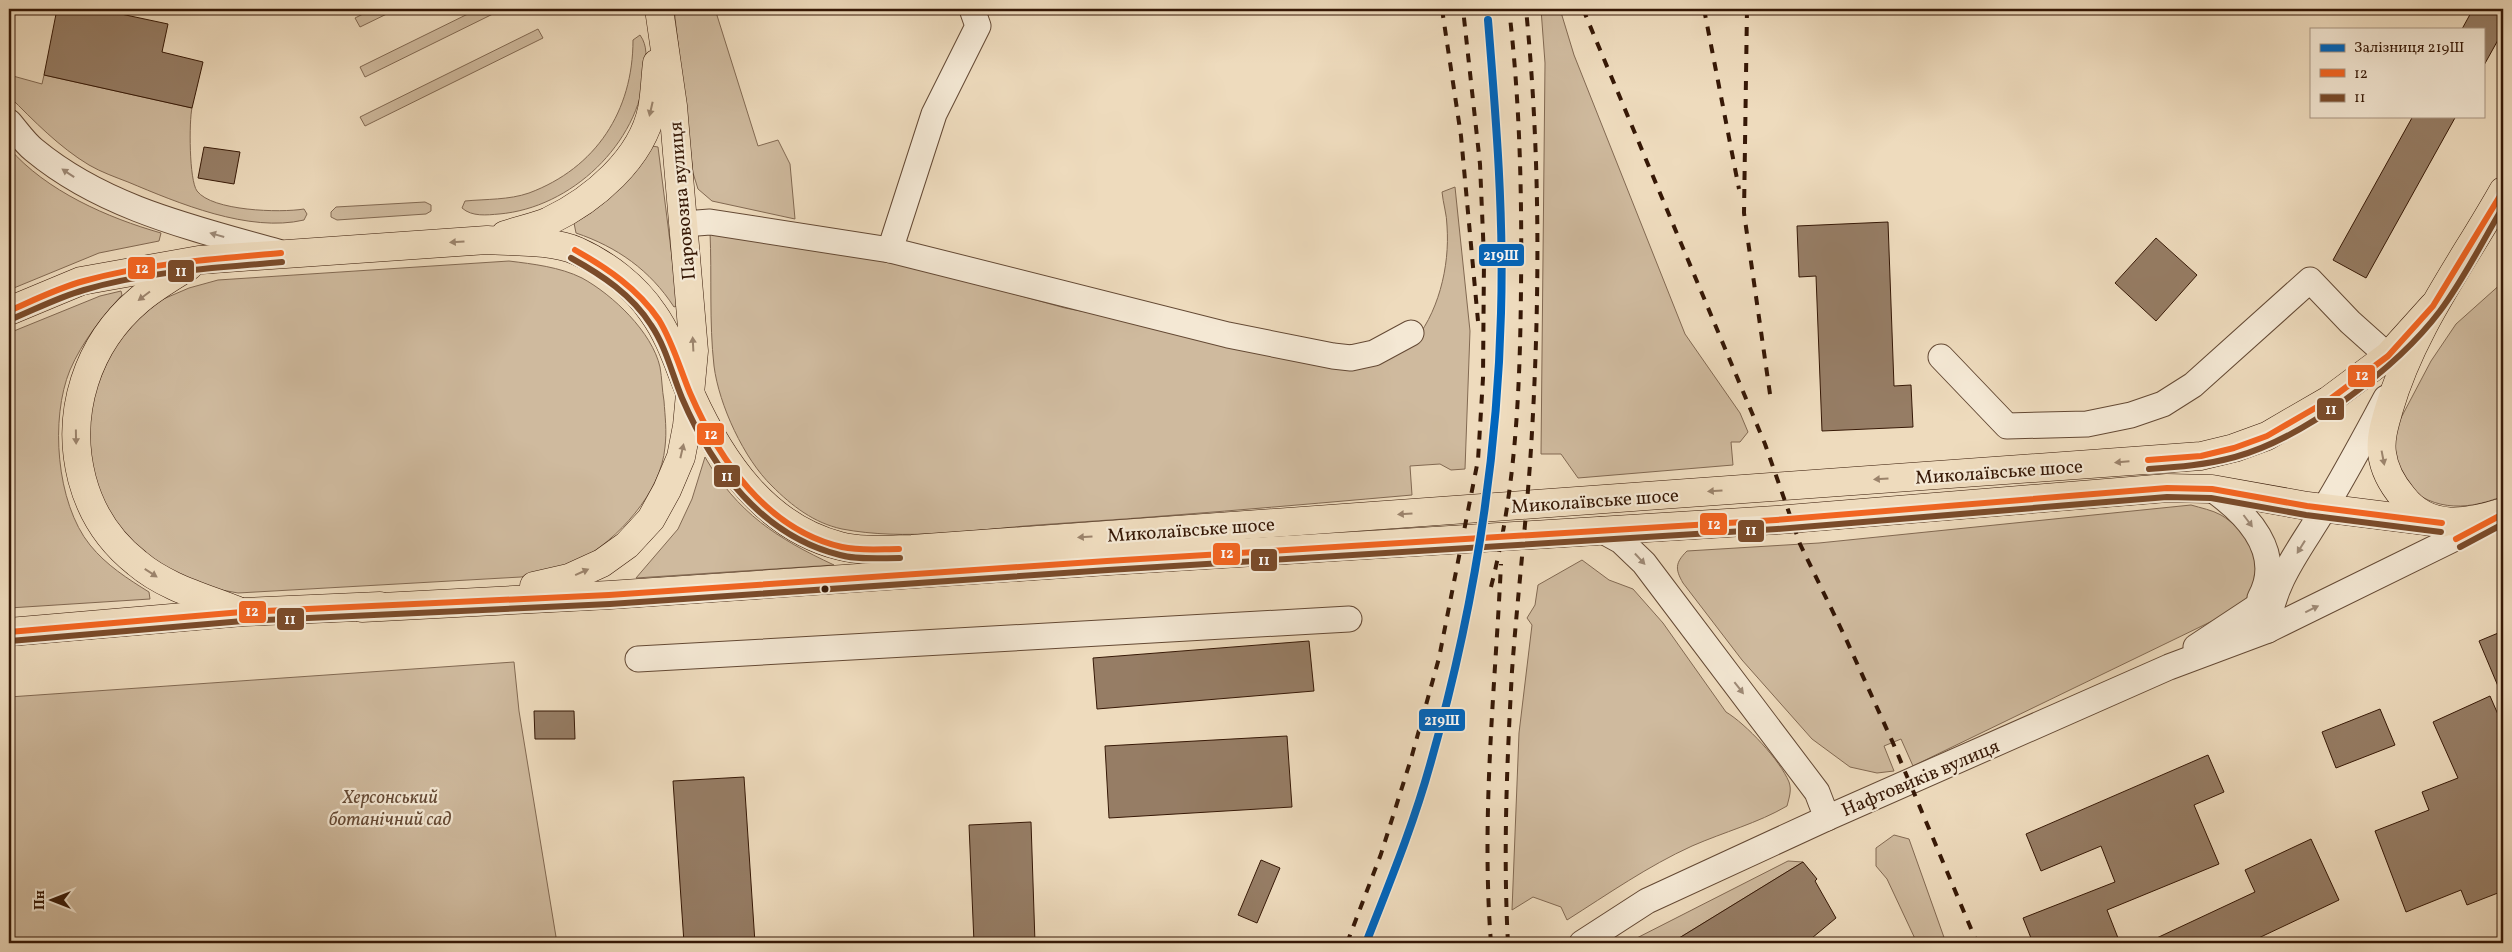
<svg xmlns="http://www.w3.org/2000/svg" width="2512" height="952" font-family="Vollkorn,serif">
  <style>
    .green { fill: #cfba9e; stroke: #826952 }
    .building { fill: #967d65; stroke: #361806 }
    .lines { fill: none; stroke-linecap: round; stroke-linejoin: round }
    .minor-casing { stroke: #644934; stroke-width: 27 }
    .major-casing { stroke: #361806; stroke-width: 29 }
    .minor { stroke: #f4e8d4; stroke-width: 25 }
    .major { stroke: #eedbbd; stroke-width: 28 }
    .rail { stroke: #361806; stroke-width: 4; stroke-dasharray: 9 9; stroke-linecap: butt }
    .bus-1-casing { stroke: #f4e8d4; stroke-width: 10 }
    .bus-2-casing { stroke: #f4e8d4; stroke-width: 10 }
    .bus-1 { stroke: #f26522; stroke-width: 6 }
    .bus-2 { stroke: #7a4b2a; stroke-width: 6 }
    .rail-1-casing { stroke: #f4e8d4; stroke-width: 11 }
    .rail-1 { stroke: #0065bd; stroke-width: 8 }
    .oneway { fill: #9b836b }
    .oneway2 { fill: #9e8a77 }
    .bus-dot { fill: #361806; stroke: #f4e8d4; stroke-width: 2 }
    .labels { text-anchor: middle; stroke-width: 4.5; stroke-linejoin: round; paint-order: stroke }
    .street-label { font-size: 19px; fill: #361806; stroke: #f4e8d4 }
    .park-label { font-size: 19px; font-style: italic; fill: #644934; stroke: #f4e8d4 }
    .line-badge { stroke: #f4e8d4; stroke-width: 2 }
    .badge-label { font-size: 14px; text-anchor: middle; font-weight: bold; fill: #fff }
  </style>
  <rect width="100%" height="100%" fill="#eedbbd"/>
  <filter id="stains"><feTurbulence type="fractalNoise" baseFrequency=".004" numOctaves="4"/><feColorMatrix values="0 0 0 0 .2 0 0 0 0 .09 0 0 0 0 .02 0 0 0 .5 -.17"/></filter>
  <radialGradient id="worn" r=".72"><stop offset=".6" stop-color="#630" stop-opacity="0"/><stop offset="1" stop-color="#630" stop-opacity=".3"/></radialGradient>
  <!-- green -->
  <g class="green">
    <path d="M373,9H397L360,27L355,18Z"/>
    <path d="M478,9H503L365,77L360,67Z"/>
    <path d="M674,9H715L758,146L778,140L790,164L795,219L712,201L698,189L693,173Z"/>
    <path d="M1541,9H1560L1574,55L1685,334L1740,413L1748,432L1740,442H1731L1733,465L1578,478L1561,454H1541L1545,63Z"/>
    <path d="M538,29L543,38L365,126L360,117Z"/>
    <path d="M640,35C648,46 646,58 645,71C639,144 571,208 499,214C487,215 472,217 462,208L465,201C486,199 509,200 529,193C596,168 633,111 633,40Z"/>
    <path d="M9,68L13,76L42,84L44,75L192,108C189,121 189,180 197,191C212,211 280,213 304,209L307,214L304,220C249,233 178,203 128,182C115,177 101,172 89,165C59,147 34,121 9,96Z"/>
    <path d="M652,146L658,147L678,305L674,307C650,270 617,247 576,233L574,223C609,204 630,179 652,146Z"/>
    <path d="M9,148C46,191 108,218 161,233L159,241L99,253L9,290Z"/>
    <path d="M1455,187L1470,331L1465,469L1451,470L1440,464L1410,466L1412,495C1287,506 1162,517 1037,525C973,530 905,541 842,529C814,523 792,506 772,486C744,459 719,405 714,366C709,322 712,276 710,232L861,252L1065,308L1316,356L1411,345C1438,315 1450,267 1447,226C1447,215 1443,203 1442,192Z"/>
    <path d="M425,202L431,205V211L426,214L337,220L331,217V212L336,207Z"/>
    <path d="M509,261C533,264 560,267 582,278C613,295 652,332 660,367C662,378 662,390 664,401C665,416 667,431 665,447C661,493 618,539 579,561C562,570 540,573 521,577L238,593L184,583L126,544L88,469L90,402L114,346L135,321L161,300L189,288L218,280Z"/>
    <path d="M2503,282V496C2464,512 2428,511 2399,478L2393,433L2431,361L2456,324Z"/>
    <path d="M121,291L122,295C102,317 82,342 70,370C50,418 56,503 90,545C106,565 128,579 149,592L150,599L9,608V333L100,296Z"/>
    <path d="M705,457C737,513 778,539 834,565L636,578L678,529L692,499Z"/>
    <path d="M2191,505C2201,508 2212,510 2221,515C2245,529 2270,566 2251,593C2247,600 2240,605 2235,610L1913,766L1901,739L1884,746L1894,771L1877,773L1850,767L1812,739L1742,660L1683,583C1675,569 1675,563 1687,551L1819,543Z"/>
    <path d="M1582,560L1609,580L1633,589L1663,623L1726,712C1746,724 1780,760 1789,782C1792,790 1789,798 1787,806C1758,823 1724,832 1692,846C1648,866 1608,894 1567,920L1561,907L1533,897L1512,910L1519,733L1532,625L1527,618L1535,605L1538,585Z"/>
    <path d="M514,662L519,711L557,943H9V697Z"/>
    <path d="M1894,835L1909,839L1946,943H1917L1887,879L1876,866V848Z"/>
    <path d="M1788,861L1803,862L1671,943H1627Z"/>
  </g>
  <!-- building -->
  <g class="building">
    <path d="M57,9H122L121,14L168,24L162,52L203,62L192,108L44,75Z"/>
    <path d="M2473,9H2503V31L2483,67V29H2462Z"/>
    <path d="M2413,116H2456L2366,278L2333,260Z"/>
    <path d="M204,147L240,152L234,184L198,178Z"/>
    <path d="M1888,222L1894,386L1911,385L1913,427L1822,431L1816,276L1799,277L1797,226Z"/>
    <path d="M2156,238L2197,275L2156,321L2115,283Z"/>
    <path d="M2503,631V698L2479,641Z"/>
    <path d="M1309,641L1314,691L1097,709L1093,658Z"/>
    <path d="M2490,696L2503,726V891L2467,905L2461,890L2406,912L2375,831L2429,810L2422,792L2458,778L2433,722Z"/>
    <path d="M2380,709L2395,745L2336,768L2322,732Z"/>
    <path d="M534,711H574L575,739H535Z"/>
    <path d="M1287,736L1292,807L1109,818L1105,746Z"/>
    <path d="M2208,755L2224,792L2194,805L2219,864L2107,910L2120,943H2033L2023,918L2115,882L2101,846L2041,871L2026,834Z"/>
    <path d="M744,777L755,943H684L673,781Z"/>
    <path d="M1031,822L1035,943H974L969,825Z"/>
    <path d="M2311,839L2339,900L2248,943H2146L2255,892L2245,870Z"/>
    <path d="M1261,860L1280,868L1257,923L1238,915Z"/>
    <path d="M1803,862L1817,879L1815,881L1836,918L1806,943H1671Z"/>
  </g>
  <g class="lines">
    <defs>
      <g id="minor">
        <path d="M9,122C17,131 24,142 34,150C104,208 193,228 278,252"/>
        <path d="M684,224L710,222L890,250L1228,335L1333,356L1351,358L1374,353L1411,333"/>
        <path d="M890,250L934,114L978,26L972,9"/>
        <path d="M1941,357L2007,426L2087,424L2131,415L2163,404L2193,385L2310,280L2350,322L2388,356"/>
        <path d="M2212,489C2247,514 2285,553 2260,598"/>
        <path d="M1601,530L1621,541L1644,563L1817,792L1827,818"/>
        <path d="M2268,630C2271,583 2301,548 2324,509C2346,473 2366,435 2386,398"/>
        <path d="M2196,647L2255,608L2274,589"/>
        <path d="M638,659L1349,619"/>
        <path d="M1582,943L1647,901L1827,818L2169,667L2268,630L2494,519"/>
      </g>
      <g id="major">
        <path d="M2503,191C2463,262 2412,329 2389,409C2385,423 2380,438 2382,453C2384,470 2392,484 2403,497C2429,531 2468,523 2503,512"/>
        <path d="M505,235C519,230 535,227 549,221C593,200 642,159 652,109C655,94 655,78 657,63"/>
        <path d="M189,266C172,277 154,287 139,300C87,344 65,413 82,479C91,513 109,541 137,563C165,587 203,597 236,610"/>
        <path d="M9,311L81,281L199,260L487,240C514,242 552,240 577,251C606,264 635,286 653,313C671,338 679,367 691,395C721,461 765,527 840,546C863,552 888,549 912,549L2201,456L2234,448L2267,436L2329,400L2388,356L2433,306"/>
        <path d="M534,586L569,578L602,563L627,545L651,519L667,490L681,457L687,426L694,351L673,106L659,9"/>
        <path d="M362,608L609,595L1107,561L1776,520L2167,488L2212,489L2307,506L2442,523"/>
        <path d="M9,632L242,612L380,606"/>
      </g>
    </defs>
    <!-- minor casing -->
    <use href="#minor" class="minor-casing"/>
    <!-- major casing -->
    <use href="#major" class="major-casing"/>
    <!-- minor -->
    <use href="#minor" class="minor"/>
    <!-- major -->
    <use href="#major" class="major"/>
    <!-- rail -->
    <g class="rail">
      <path d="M1442,9L1461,136L1478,321"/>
      <path d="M1486,9L1488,20"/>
      <path d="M1583,9L1765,444L1800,544L1846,639L1893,743L1977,943"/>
      <path d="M1704,9L1739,189"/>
      <path d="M1747,9L1744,213L1771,401"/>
      <path d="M1491,587C1516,489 1520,389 1521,288C1522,195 1520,101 1509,9"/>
      <path d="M1347,943L1381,854L1411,759L1439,658L1478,460L1483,378L1484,258L1480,164L1463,9"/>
      <path d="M1491,943C1481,816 1495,690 1501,564"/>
      <path d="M1508,943C1503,853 1507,761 1512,671C1517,602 1525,533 1530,464C1540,313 1541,160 1526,9"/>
    </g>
    <defs>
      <g id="bus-1">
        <path d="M575,250C607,268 638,289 659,320C673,343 680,369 690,393C719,460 767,530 842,547C860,551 880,549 899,549"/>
        <path d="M9,311C34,300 58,288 84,281C148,263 215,259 281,253"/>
        <path d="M2148,460L2201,456L2234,448L2267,436L2329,400L2388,356L2433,306L2503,191"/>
        <path d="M2456,539L2503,514"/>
        <path d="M9,632L242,612L609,595L1107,561L1776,520L2167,488L2212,489L2307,506L2442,523"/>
      </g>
      <g id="bus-2">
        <path d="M571,258C602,275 632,295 651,325C666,347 672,374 682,398C712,468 762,536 840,555C859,560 880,558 900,558"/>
        <path d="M12,319C36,309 59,297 84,290C148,271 216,268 282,262"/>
        <path d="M2149,469C2178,467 2206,465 2235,457C2304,438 2397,368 2440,311C2464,279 2482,242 2503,207"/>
        <path d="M2460,547L2503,524"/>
        <path d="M10,641L243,621L610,604L1108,570L1777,529L2167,497L2211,498L2306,515L2441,532"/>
      </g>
    </defs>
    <!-- bus-1 casing -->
    <use href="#bus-1" class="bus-1-casing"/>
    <!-- bus-2 casing -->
    <use href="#bus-2" class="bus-2-casing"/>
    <!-- bus-1 -->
    <use href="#bus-1" class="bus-1"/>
    <!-- bus-2 -->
    <use href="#bus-2" class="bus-2"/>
    <defs>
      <path id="rail-1" d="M1366,943C1389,884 1413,826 1430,765C1472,618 1497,466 1501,313C1504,215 1496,118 1488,20"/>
    </defs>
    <!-- rail-1 casing -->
    <use href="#rail-1" class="rail-1-casing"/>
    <!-- rail-1 -->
    <use href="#rail-1" class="rail-1"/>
  </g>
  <!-- one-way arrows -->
  <defs><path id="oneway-solid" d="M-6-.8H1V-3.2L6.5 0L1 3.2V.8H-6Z" transform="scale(1.25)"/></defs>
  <g class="oneway">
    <use href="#oneway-solid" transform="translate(651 109) rotate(103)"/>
    <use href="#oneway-solid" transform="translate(457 242) rotate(176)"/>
    <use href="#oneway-solid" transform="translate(144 296) rotate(143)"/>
    <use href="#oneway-solid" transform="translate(693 344) rotate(-93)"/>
    <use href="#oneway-solid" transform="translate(76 437) rotate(89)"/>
    <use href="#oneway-solid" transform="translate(682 451) rotate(-77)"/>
    <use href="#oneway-solid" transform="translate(2383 458) rotate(79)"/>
    <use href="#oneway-solid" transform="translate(2122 462) rotate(175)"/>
    <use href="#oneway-solid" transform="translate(1881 479) rotate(176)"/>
    <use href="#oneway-solid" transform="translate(1715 491) rotate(176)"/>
    <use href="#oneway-solid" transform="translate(1405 514) rotate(176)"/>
    <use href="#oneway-solid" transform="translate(1085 537) rotate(176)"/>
    <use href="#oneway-solid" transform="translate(582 572) rotate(-24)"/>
    <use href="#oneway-solid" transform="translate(151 573) rotate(33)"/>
  </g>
  <g class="oneway2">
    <use href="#oneway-solid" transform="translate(68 173) rotate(-146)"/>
    <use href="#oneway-solid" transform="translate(217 235) rotate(-164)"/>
    <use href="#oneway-solid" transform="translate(2248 521) rotate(53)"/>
    <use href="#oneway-solid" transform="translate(2301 547) rotate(122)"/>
    <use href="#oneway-solid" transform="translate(1640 559) rotate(47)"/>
    <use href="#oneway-solid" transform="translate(2312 609) rotate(-26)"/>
    <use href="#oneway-solid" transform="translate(1739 688) rotate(52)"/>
  </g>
  <!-- markers -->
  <circle class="bus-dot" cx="825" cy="589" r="4.5"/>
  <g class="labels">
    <!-- street labels -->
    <g class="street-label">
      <text transform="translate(681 201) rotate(-95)" y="7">Паровозна вулиця</text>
      <text transform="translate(1999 471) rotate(-4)" y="7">Миколаївське шосе</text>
      <text transform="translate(1595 500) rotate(-4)" y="7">Миколаївське шосе</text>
      <text transform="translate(1191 529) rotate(-4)" y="7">Миколаївське шосе</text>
      <text transform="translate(1920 777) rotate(-23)" y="7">Нафтовиків вулиця</text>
    </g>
    <!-- park labels -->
    <g class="park-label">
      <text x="390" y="803">Херсонський<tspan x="390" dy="22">ботанічний сад</tspan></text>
    </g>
  </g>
  <g class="line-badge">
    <rect x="1478" y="243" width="47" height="24" rx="5" fill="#0065bd"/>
    <rect x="127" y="256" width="29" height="24" rx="5" fill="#f26522"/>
    <rect x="167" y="259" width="28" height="24" rx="5" fill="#7a4b2a"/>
    <rect x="2347" y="364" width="29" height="24" rx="5" fill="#f26522"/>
    <rect x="2316" y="397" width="29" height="24" rx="5" fill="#7a4b2a"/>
    <rect x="696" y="422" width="29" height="24" rx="5" fill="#f26522"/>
    <rect x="713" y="464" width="28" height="24" rx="5" fill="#7a4b2a"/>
    <rect x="1699" y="512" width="29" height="24" rx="5" fill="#f26522"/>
    <rect x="1737" y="519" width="28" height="24" rx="5" fill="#7a4b2a"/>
    <rect x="1212" y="542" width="29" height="24" rx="5" fill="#f26522"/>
    <rect x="1250" y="548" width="28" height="24" rx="5" fill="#7a4b2a"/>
    <rect x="238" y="600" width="29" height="24" rx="5" fill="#f26522"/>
    <rect x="276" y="607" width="29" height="24" rx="5" fill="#7a4b2a"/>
    <rect x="1418" y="708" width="48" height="24" rx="5" fill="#0065bd"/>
  </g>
  <g class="badge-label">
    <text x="1501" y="260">219Ш</text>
    <text x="142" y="273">12</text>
    <text x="181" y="276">11</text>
    <text x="2362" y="380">12</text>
    <text x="2331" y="414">11</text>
    <text x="711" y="439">12</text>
    <text x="727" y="481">11</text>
    <text x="1714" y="529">12</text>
    <text x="1751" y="535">11</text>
    <text x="1227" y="558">12</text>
    <text x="1264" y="565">11</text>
    <text x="252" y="616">12</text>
    <text x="290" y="624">11</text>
    <text x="1442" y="725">219Ш</text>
  </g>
  <!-- margin -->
  <rect width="2512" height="952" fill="none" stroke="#eedbbd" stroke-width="30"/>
  <rect x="10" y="10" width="2492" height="932" fill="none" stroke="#361806" stroke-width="2.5"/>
  <rect x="15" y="15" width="2482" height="922" fill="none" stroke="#361806"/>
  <!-- legend -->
  <rect x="2310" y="28" width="175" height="90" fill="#f4e8d4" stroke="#a89582"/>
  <rect x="2320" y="44" width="25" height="8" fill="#0065bd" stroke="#a89582"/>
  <text x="2354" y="52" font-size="15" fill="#361806">Залізниця 219Ш</text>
  <rect x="2320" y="69" width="25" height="8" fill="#f26522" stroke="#a89582"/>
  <text x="2354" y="78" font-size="15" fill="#361806">12</text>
  <rect x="2320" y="94" width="25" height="8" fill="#7a4b2a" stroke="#a89582"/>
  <text x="2354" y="102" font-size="15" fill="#361806">11</text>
  <!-- north arrow -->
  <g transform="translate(52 900) rotate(270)" stroke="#f4e8d4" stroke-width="4" paint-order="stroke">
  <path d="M0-4L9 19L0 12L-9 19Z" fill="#361806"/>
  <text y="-8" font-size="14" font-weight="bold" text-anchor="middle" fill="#361806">Пн</text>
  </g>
  <rect width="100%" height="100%" filter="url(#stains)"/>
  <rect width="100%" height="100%" fill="url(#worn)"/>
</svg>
